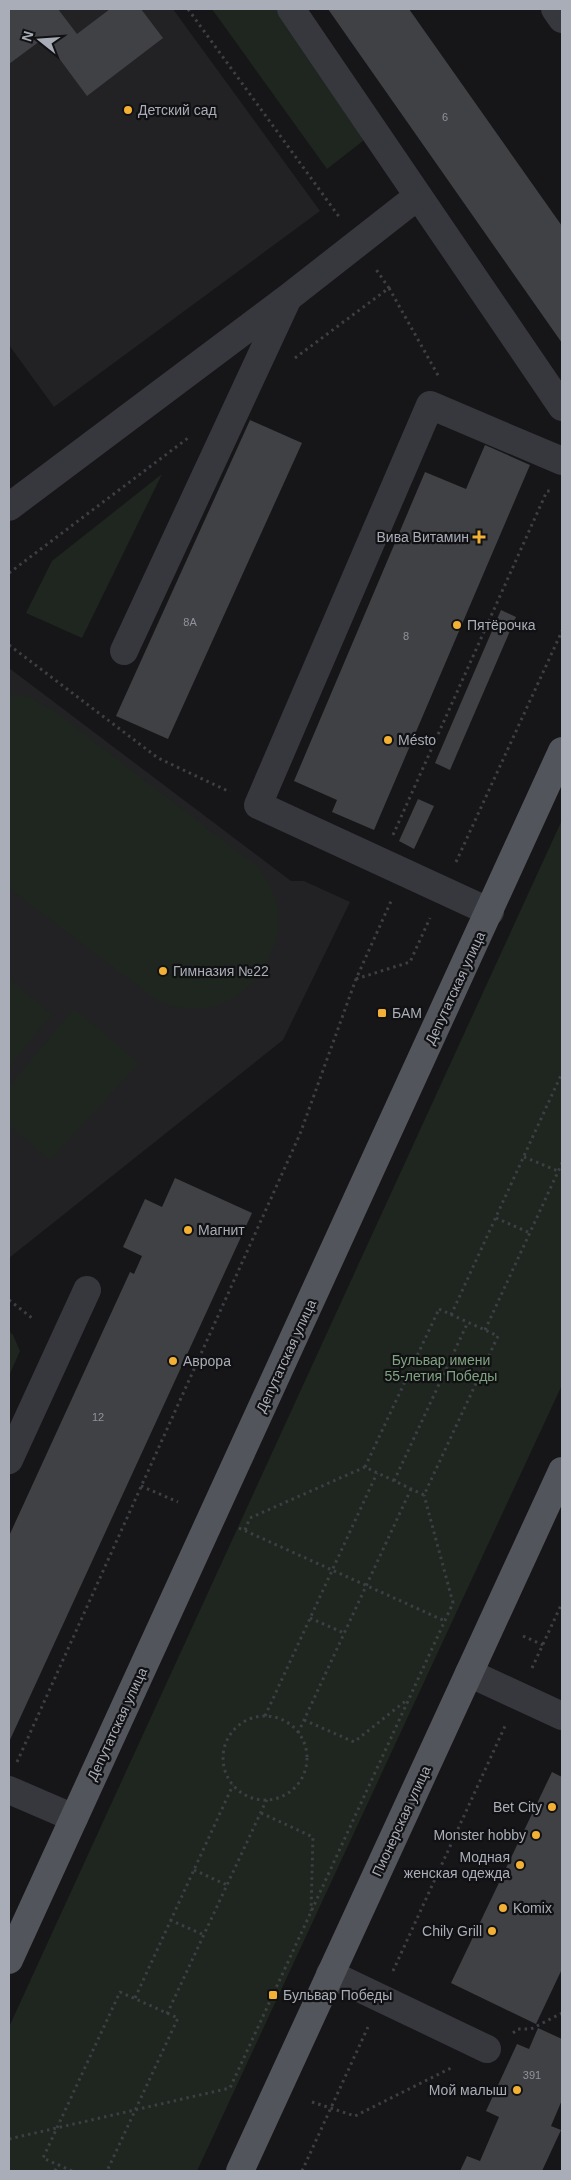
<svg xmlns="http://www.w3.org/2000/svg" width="571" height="2180" font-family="Arial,sans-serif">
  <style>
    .built { fill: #222225 }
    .green { fill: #1e261f }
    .building { fill: #404145 }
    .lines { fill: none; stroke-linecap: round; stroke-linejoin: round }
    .path { stroke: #3d3f44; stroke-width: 3; stroke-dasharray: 2.5 4; stroke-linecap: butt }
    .minor { stroke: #37383d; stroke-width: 28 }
    .major { stroke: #53555c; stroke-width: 28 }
    .poi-dot { fill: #f2b134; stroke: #111113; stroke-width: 2 }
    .labels { text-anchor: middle; stroke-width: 4.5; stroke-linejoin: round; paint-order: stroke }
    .number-label { font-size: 11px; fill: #8e929b }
    .poi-label { font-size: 14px; fill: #a8adb8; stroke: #111113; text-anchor: start }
    .street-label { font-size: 14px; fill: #a8adb8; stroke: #111113 }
    .park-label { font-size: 14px; fill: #7fa381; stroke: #111113 }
  </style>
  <rect width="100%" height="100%" fill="#161618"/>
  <!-- built -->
  <g class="built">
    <path d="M9,9H173L320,211L54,407L9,345Z"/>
    <path d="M9,668L291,881H304L350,902L283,1040L9,1258Z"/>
  </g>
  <!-- green -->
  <g class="green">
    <path d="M212,9H278L368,137L327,169Z"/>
    <path d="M162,474L82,638L26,613L52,561Z"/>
    <path d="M9,694L29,697L54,711L258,867C266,879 274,891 277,905C287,959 239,1017 182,1008C173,1007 165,1003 156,1000L9,888Z"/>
    <path d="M562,820V1385L197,2171H9V2027Z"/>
    <path d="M9,979L52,1014L9,1067Z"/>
    <path d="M74,1009L139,1063L50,1160L9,1125V1086Z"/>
    <path d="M9,1331L13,1335L20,1351L9,1376Z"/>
  </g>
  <!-- building -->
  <g class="building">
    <path d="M9,9H58L77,34L110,9H141L163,38L87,96L44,38L9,64Z"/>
    <path d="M328,9H409L562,226V343Z"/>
    <path d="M250,420L302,443L168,739L116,716Z"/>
    <path d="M485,445L530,465L374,830L332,812L337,800L294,781L425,472L466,489Z"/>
    <path d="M501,610L516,617L450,770L435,763Z"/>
    <path d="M418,799L434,806L414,849L399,841Z"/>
    <path d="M175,1178L252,1213L9,1742V1536L130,1272L134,1274L142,1256L123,1247L145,1199L162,1207Z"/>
    <path d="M552,1772L562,1777V1969L536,2024L451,1983Z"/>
    <path d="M538,2028L562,2039V2100L551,2126L561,2130L542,2171H460L467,2156L480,2161L499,2117L486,2111L517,2044L529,2049Z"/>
  </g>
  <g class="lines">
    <!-- path -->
    <g class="path">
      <path d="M188,9L340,218"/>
      <path d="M389,288L439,377"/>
      <path d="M295,358L389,288L375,268"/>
      <path d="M9,573L188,438"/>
      <path d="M9,645L158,758L230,792"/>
      <path d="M393,835L547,491H552"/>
      <path d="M456,862L562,631"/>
      <path d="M356,979L410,962L430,918"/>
      <path d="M524,1157L558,1171"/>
      <path d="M496,1218L530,1233"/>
      <path d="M9,1300L32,1318"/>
      <path d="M439,1309L498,1336L424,1495L365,1467Z"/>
      <path d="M451,1315L562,1073"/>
      <path d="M485,1330L562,1163"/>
      <path d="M394,1481L468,1322"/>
      <path d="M141,1486L178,1502"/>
      <path d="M239,1528L445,1621"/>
      <path d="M245,1530L250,1518L365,1467"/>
      <path d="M310,1618L344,1633"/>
      <path d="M523,1636L543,1645"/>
      <path d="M532,1668L562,1603"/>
      <path d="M265,1716L377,1473"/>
      <circle cx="265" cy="1758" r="42"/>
      <path d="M304,1720L354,1742L408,1699"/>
      <path d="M298,1733L411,1489"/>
      <path d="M17,1762L300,1134L356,979L392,899"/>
      <path d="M261,1813L313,1837L311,1911"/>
      <path d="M194,1870L227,1885"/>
      <path d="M170,1920L204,1935"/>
      <path d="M393,1971L506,1724"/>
      <path d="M135,1998L233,1785"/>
      <path d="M167,2014L267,1799"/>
      <path d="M513,2033L518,2029H531L562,2013"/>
      <path d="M312,2102L355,2116L453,2067"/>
      <path d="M9,2139L230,2088L453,1603L424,1495"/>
      <path d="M55,2171L58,2165"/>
      <path d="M72,2171L43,2158L120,1992L178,2018L107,2171"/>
      <path d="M302,2171L368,2027"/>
    </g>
    <!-- minor -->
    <g class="minor">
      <path d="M291,9L562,407"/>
      <path d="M555,9L562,19"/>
      <path d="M9,507L289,297L418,196"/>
      <path d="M124,651L287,300"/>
      <path d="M490,912L258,805L430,405L562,461"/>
      <path d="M9,1460L87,1290"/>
      <path d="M469,1673L562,1716"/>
      <path d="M9,1790L74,1818"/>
      <path d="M330,1974L487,2049"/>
    </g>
    <!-- major -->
    <g class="major">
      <path d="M9,1960L562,751"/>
      <path d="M240,2171L562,1471"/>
    </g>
  </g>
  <!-- markers -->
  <g class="poi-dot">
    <circle cx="128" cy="110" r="5"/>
    <path d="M476.5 529.5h5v5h5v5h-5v5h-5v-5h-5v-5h5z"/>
    <circle cx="457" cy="625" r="5"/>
    <circle cx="388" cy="740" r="5"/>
    <circle cx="163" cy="971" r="5"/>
    <rect x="377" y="1008" width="10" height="10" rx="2.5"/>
    <circle cx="188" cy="1230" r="5"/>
    <circle cx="173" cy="1361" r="5"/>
    <circle cx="552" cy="1807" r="5"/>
    <circle cx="536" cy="1835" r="5"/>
    <circle cx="520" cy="1865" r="5"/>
    <circle cx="503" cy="1908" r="5"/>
    <circle cx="492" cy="1931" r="5"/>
    <rect x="268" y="1990" width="10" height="10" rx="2.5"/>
    <circle cx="517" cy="2090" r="5"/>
  </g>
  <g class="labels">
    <!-- number labels -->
    <g class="number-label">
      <text x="445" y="121">6</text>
      <text x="190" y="626">8А</text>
      <text x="406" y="640">8</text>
      <text x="98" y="1421">12</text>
      <text x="532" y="2079">391</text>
    </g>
    <!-- poi labels -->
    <g class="poi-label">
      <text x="138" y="115">Детский сад</text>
      <text x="469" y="542" text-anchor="end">Вива Витамин</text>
      <text x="467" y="630">Пятёрочка</text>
      <text x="398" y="745">Mésto</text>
      <text x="173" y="976">Гимназия №22</text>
      <text x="392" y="1018">БАМ</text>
      <text x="198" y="1235">Магнит</text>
      <text x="183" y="1366">Аврора</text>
      <text x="542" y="1812" text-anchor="end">Bet City</text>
      <text x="526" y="1840" text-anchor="end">Monster hobby</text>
      <text x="510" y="1862" text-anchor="end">Модная<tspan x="510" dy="16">женская одежда</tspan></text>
      <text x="513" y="1913">Komix</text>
      <text x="482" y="1936" text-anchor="end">Chily Grill</text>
      <text x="283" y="2000">Бульвар Победы</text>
      <text x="507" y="2095" text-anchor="end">Мой малыш</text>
    </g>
    <!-- street labels -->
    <g class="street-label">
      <text transform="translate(455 988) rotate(-65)" y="5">Депутатская улица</text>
      <text transform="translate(286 1356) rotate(-65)" y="5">Депутатская улица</text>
      <text transform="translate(117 1724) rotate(-65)" y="5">Депутатская улица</text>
      <text transform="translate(401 1821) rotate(-65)" y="5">Пионерская улица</text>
    </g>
    <!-- park labels -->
    <g class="park-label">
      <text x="441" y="1365">Бульвар имени<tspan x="441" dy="16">55-летия Победы</tspan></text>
    </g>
  </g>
  <!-- border -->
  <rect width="571" height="2180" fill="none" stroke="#a8adb8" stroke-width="20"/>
  <!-- north arrow -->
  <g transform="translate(40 40) rotate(287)" stroke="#111113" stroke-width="4" paint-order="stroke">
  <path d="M0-4L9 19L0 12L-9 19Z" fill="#a8adb8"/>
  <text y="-8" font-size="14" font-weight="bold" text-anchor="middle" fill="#a8adb8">N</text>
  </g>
</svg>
